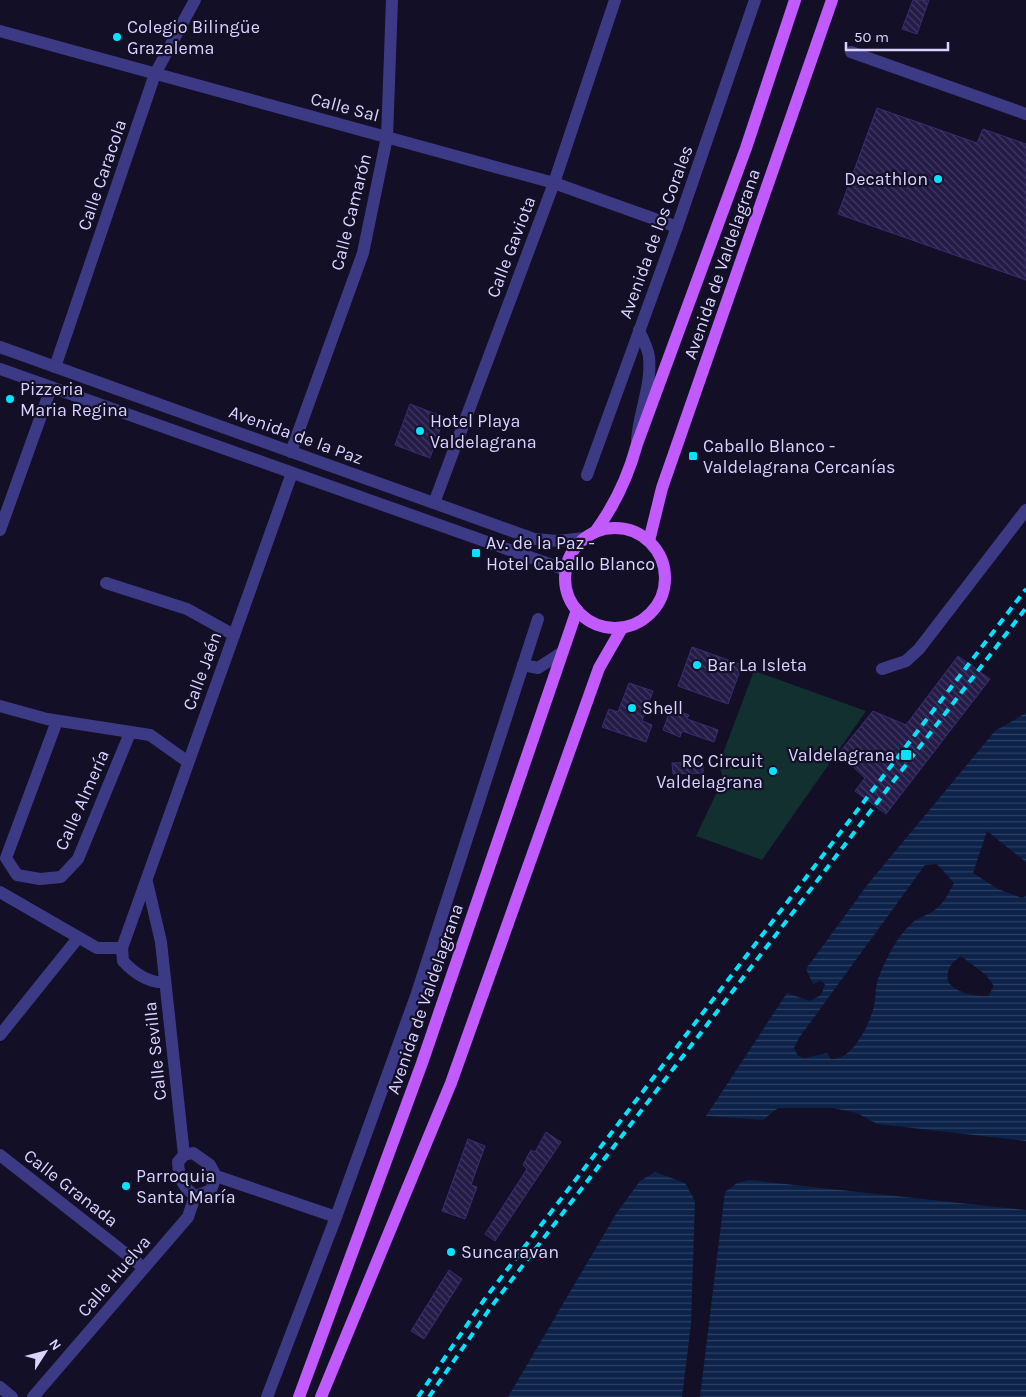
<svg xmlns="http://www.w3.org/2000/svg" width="1026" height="1397" font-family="Karla,sans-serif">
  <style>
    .pitch { fill: #12302f }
    .water { fill: url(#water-rules); fill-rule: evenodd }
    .building { fill: url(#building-back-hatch); stroke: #3b2d73 }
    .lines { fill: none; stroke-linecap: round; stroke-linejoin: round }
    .minor { stroke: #3d3a85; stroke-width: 12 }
    .major { stroke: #c25bff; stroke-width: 12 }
    .rail { stroke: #00e5ff; stroke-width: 4; stroke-dasharray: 8 6; stroke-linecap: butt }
    .poi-dot { fill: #00e5ff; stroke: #130f26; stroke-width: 2 }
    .labels { text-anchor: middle; stroke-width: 4.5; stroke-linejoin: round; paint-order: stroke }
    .poi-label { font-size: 18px; fill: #d9d4ff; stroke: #130f26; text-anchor: start }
    .street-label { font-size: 18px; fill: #d9d4ff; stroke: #130f26 }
  </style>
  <defs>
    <pattern id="water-rules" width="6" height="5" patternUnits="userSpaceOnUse" patternTransform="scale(1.25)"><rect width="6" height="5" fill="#0c2248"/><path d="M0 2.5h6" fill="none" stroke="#2f4163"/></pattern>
    <pattern id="building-back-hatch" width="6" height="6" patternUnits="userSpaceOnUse" patternTransform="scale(1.25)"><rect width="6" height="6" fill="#241b47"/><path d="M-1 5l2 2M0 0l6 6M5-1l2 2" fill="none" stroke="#433b63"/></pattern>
  </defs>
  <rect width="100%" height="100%" fill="#130f26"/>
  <!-- pitch -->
  <path class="pitch" d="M754,671L866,711L762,860L696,836L723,779L719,764Z"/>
  <!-- water -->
  <g class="water">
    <path d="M1026,713V862L987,831L973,873L998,889L1022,898L1026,896V1141L877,1124L857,1113L833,1108H778L763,1120L706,1116L787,993L810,1001L821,995L825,984L821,981L813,984L806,969L868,884L995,731ZM937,864L954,883C949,892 945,902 937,908C930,915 918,917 911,924C896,938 885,960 878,979C875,988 876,997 874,1006C870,1024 852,1061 831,1059L827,1053L805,1058L798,1056L794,1048L799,1038L925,865ZM961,956L986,975L994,986L988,996C974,996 958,994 948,982C946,969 951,963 961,956Z"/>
    <path d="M655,1172L685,1183L695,1201L691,1324L682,1397H508L616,1214L640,1181Z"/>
    <path d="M749,1180L1026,1210V1397H700L725,1192L737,1183Z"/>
  </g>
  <!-- building -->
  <g class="building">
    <path d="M913,0H929L917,34L902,29Z"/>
    <path d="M877,108L977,143L983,129L1026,144V280L838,214Z"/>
    <path d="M410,404L444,417L430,458L395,445Z"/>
    <path d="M692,647L742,665L728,704L678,686Z"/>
    <path d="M958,656L990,679L886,814L855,791L865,778L839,753L873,711L906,725Z"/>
    <path d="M629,683L653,691L642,721L652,725L646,742L602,727L609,709L618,712Z"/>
    <path d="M671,708L689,715L687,719L718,730L714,742L682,731L680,737L663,730Z"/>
    <path d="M703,762V773L673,774L672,763Z"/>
    <path d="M546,1132L561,1142L495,1241L485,1234L527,1169L523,1165L531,1150L535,1152Z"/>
    <path d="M468,1139L485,1146L471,1185L477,1187L465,1219L442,1211Z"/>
    <path d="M449,1270L462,1279L424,1339L411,1331Z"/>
  </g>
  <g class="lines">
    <!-- minor -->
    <g class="minor">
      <path d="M0,31L554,183L677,227"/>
      <path d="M851,52L1026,114"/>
      <path d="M0,347L534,539L558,541L584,538"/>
      <path d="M55,367L155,74L195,0"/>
      <path d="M0,369L566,570"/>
      <path d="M637,440C639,412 652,385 649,357C648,348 642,338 639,330"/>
      <path d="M291,452L363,253L387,137L392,0"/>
      <path d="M587,475L677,227L755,0"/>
      <path d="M434,503L554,183L615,0"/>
      <path d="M0,530L51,388"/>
      <path d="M106,583L187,609L234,635"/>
      <path d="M523,665L538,668L561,653"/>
      <path d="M882,669L906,661L919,649L1026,510"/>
      <path d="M0,706L47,719L150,735L188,762"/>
      <path d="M57,721L6,858L17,875L40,879L61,877L78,859L130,733"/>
      <path d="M147,882L161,942L184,1155"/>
      <path d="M0,892L97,948H122"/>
      <path d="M165,982C149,984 133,972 123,961L122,948L292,473"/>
      <path d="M0,1035L78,938"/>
      <path d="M0,1155L144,1268"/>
      <path d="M216,1176L211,1190L195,1196C182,1186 179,1178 178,1162L184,1155L193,1153L210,1165L216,1176L336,1217"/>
      <path d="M0,1387L12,1397"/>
      <path d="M33,1397L188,1217L195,1196"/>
      <path d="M267,1397L336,1217L416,996L538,619"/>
    </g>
    <!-- major -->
    <g class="major">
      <circle cx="615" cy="578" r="50"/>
      <path d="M595,532C615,505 628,477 637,444L746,148L795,0"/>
      <path d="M649,541L662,488L832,0"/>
      <path d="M299,1397L422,1063L577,610"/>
      <path d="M321,1397L451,1083L599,668L622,628"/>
    </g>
    <!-- rail -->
    <g class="rail">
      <path d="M418,1397L484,1300L1026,589"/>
      <path d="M429,1397L491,1307L1026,608"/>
    </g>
  </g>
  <!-- markers -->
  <g class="poi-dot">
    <circle cx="117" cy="37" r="5"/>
    <circle cx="938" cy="179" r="5"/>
    <circle cx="10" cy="399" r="5"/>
    <circle cx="420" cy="431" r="5"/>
    <rect x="688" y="451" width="10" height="10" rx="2.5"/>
    <rect x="471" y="548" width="10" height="10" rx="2.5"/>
    <circle cx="697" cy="665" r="5"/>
    <circle cx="632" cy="708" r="5"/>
    <rect x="900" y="749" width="12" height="12" rx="2.5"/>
    <circle cx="773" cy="771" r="5"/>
    <circle cx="126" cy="1186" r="5"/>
    <circle cx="451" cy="1252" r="5"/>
  </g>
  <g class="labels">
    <!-- poi labels -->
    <g class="poi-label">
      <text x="127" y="33">Colegio Bilingüe<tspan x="127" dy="21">Grazalema</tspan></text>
      <text x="928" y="185" text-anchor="end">Decathlon</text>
      <text x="20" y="395">Pizzeria<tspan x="20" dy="21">Maria Regina</tspan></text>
      <text x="430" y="427">Hotel Playa<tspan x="430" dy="21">Valdelagrana</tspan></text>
      <text x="703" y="452">Caballo Blanco -<tspan x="703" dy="21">Valdelagrana Cercanías</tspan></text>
      <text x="486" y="549">Av. de la Paz -<tspan x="486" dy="21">Hotel Caballo Blanco</tspan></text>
      <text x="707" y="671">Bar La Isleta</text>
      <text x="642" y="714">Shell</text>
      <text x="895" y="761" text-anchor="end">Valdelagrana</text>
      <text x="763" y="767" text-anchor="end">RC Circuit<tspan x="763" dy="21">Valdelagrana</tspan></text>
      <text x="136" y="1182">Parroquia<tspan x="136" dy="21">Santa María</tspan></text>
      <text x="461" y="1258">Suncaravan</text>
    </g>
    <!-- street labels -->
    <g class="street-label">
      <text transform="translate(345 107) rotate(15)" y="6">Calle Sal</text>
      <text transform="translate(102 175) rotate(-71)" y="6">Calle Caracola</text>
      <text transform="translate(351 212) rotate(-76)" y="6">Calle Camarón</text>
      <text transform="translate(656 232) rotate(-70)" y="6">Avenida de los Corales</text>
      <text transform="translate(511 247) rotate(-69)" y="6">Calle Gaviota</text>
      <text transform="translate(722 264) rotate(-71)" y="6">Avenida de Valdelagrana</text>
      <text transform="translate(296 435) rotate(20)" y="6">Avenida de la Paz</text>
      <text transform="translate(202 671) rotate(-70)" y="6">Calle Jaén</text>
      <text transform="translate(82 800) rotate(-66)" y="6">Calle Almería</text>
      <text transform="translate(425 999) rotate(-71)" y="6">Avenida de Valdelagrana</text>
      <text transform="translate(155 1051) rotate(-96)" y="6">Calle Sevilla</text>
      <text transform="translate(71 1188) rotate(38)" y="6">Calle Granada</text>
      <text transform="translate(114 1276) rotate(-49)" y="6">Calle Huelva</text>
    </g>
  </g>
  <!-- north arrow -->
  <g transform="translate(45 1352) rotate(54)" stroke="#130f26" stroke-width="4" paint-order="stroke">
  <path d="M0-4L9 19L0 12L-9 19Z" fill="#d9d4ff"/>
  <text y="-8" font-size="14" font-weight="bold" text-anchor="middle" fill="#d9d4ff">N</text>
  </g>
  <!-- scale -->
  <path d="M846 42v8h102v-8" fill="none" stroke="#d9d4ff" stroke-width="2.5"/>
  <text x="854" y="42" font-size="15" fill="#d9d4ff" stroke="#130f26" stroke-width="4" paint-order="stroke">50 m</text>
</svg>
